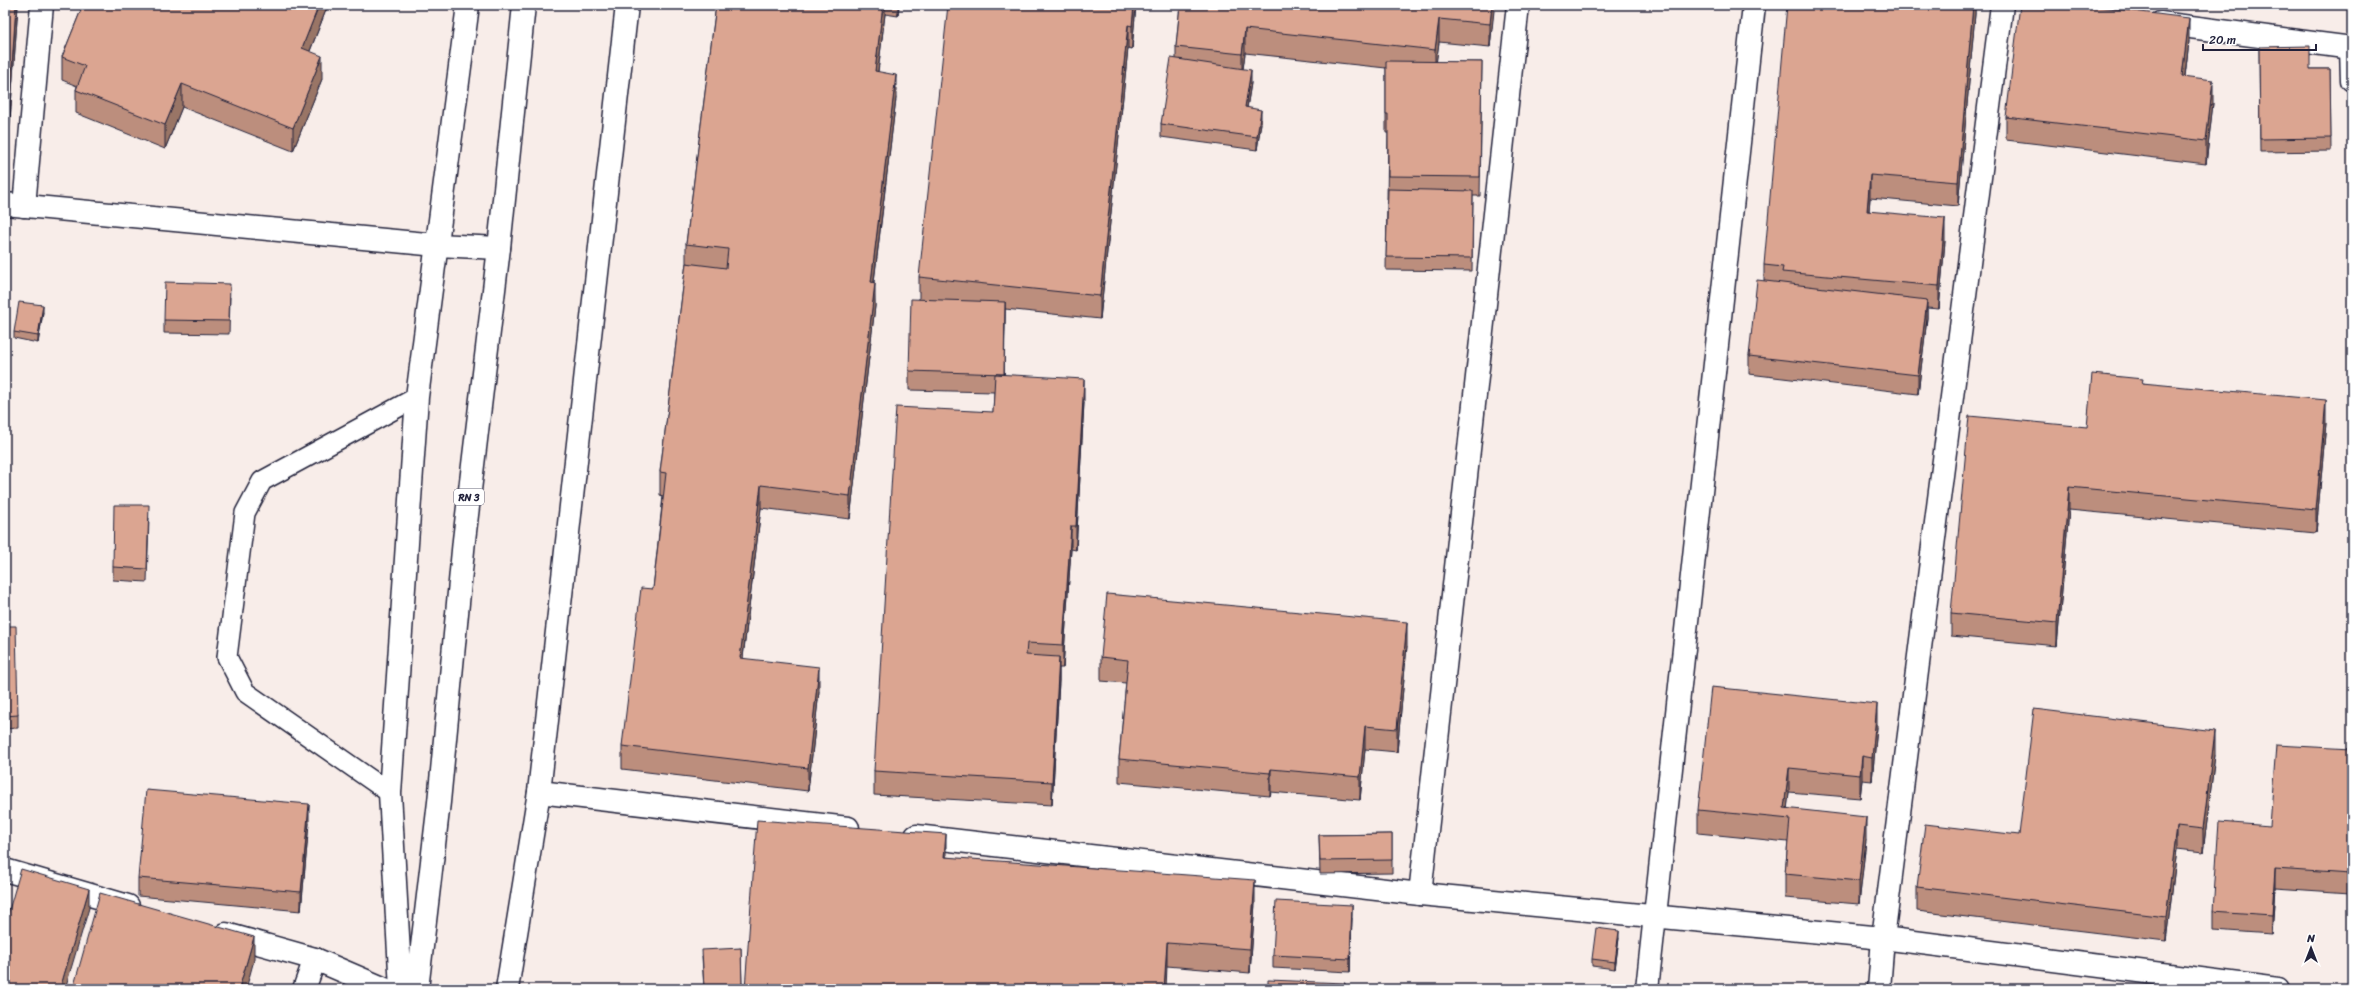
<svg xmlns="http://www.w3.org/2000/svg" width="2357" height="994" font-family="Sriracha,sans-serif">
  <style>
    .lines { fill: none; stroke-linecap: round; stroke-linejoin: round }
    .service-casing { stroke: #22223b; stroke-width: 22 }
    .minor-casing { stroke: #22223b; stroke-width: 25 }
    .trunk-casing { stroke: #22223b; stroke-width: 25 }
    .service { stroke: #fff; stroke-width: 19 }
    .minor { stroke: #fff; stroke-width: 22 }
    .trunk { stroke: #fff; stroke-width: 22 }
    .wall { fill: #bc8e7d; stroke: #22223b }
    .shaded-wall { fill: #997466; stroke: #22223b }
    .building { fill: #dba591; stroke: #22223b }
    .labels { text-anchor: middle; stroke-width: 3.5; stroke-linejoin: round; paint-order: stroke }
    .shield { fill: #fff; stroke: #646476; stroke-width: 1 }
    .shield-label { font-size: 10px; font-weight: bold; fill: #22223b }
  </style>
  <rect width="100%" height="100%" fill="#f8ede9"/>
  <filter id="ink" filterUnits="userSpaceOnUse"><feTurbulence type="fractalNoise" baseFrequency=".025" numOctaves="2"/><feDisplacementMap in="SourceGraphic" scale="8" xChannelSelector="R" yChannelSelector="G"/><feConvolveMatrix kernelMatrix="1 2 1 2 8 2 1 2 1" color-interpolation-filters="sRGB"/></filter>
  <g filter="url(#ink)">
    <g class="lines">
      <defs>
        <path id="service" d="M390,793L245,692L227,657L245,513L262,481L417,397"/>
        <g id="minor">
          <path d="M2160,23L2352,48"/>
          <path d="M2351,48L2352,80"/>
          <path d="M5,204L437,245L499,248"/>
          <path d="M24,206L42,5"/>
          <path d="M539,792L848,828"/>
          <path d="M916,836L1420,894L1883,938L2278,989"/>
          <path d="M5,870L128,906"/>
          <path d="M1420,894L1518,5"/>
          <path d="M226,934L315,959L385,989"/>
          <path d="M304,989L315,959"/>
          <path d="M507,989L539,792L627,5"/>
          <path d="M1647,989L1754,5"/>
          <path d="M1879,989L1883,938L2002,5"/>
        </g>
        <g id="trunk">
          <path d="M401,989L390,793L417,397L468,5"/>
          <path d="M417,989L439,802L464,540L499,248L524,5"/>
        </g>
      </defs>
      <!-- service casing -->
      <use href="#service" class="service-casing"/>
      <!-- minor casing -->
      <use href="#minor" class="minor-casing"/>
      <!-- trunk casing -->
      <use href="#trunk" class="trunk-casing"/>
      <!-- service -->
      <use href="#service" class="service"/>
      <!-- minor -->
      <use href="#minor" class="minor"/>
      <!-- trunk -->
      <use href="#trunk" class="trunk"/>
    </g>
    <!-- wall -->
    <g class="wall">
      <path d="M5,5H18L8,149H5Z"/>
      <path d="M83,5H328L310,51L322,79L293,151L182,107L165,149L76,113V90L77,86L62,80V57Z"/>
      <path d="M716,5H899L898,16L885,14L878,72L896,98L874,282L875,306L850,519L761,508L743,658L819,691L808,791L622,769V746L653,589L663,496L660,495V472L686,263V244Z"/>
      <path d="M1136,5L1132,49L1128,48L1100,319L1005,309L1004,375L1084,402L1076,550L1071,549L1063,668H1059V681L1052,805L874,795V771L993,412L994,392L909,390V371L919,299V277Z"/>
      <path d="M1180,5H1494L1490,47L1439,42L1436,62H1482L1480,196H1473L1472,271L1386,270L1388,133H1386V68L1245,53L1243,69L1251,83L1247,108L1261,123L1257,150L1161,137V124L1176,59V47Z"/>
      <path d="M1975,5V14L1958,206L1870,198L1869,211L1945,241L1939,309L1927,308V318L1918,394L1749,374V356L1764,281V265Z"/>
      <path d="M2189,41L2185,77L2213,103L2206,164L2006,140V117Z"/>
      <path d="M2259,47L2310,69H2330L2331,151L2260,152Z"/>
      <path d="M230,297L229,334L164,333V320Z"/>
      <path d="M43,312L38,343L14,338V332Z"/>
      <path d="M2143,383L2326,423L2316,533L2069,510L2057,646L1951,636V613L2087,427Z"/>
      <path d="M149,518L147,582L113,580V567Z"/>
      <path d="M5,626L18,715V728L5,729Z"/>
      <path d="M1407,646L1397,752L1365,749L1360,800L1271,792L1270,796L1119,782V759L1126,683L1101,681V657Z"/>
      <path d="M1877,727L1872,781L1862,780L1860,798L1789,792L1787,809L1866,840L1859,904L1785,898V874L1788,842L1698,833V810Z"/>
      <path d="M2352,749L2350,893L2275,888L2272,934L2213,930V911L2270,826Z"/>
      <path d="M2215,755L2203,852L2177,849L2166,941L1917,911V887L2019,835Z"/>
      <path d="M309,823L301,911L138,896V878Z"/>
      <path d="M1392,834V873L1320,874L1319,835Z"/>
      <path d="M946,857L1255,903L1250,973L1167,966Z"/>
      <path d="M1352,918L1350,972L1273,968V955Z"/>
      <path d="M1619,938L1615,969L1592,966V959Z"/>
      <path d="M741,948L742,989H704L702,956Z"/>
    </g>
    <!-- shaded-wall -->
    <g class="shaded-wall">
      <path d="M16,5H18L8,149V126Z"/>
      <path d="M319,5H328L302,71V48Z"/>
      <path d="M883,5H885V14L875,95V71Z"/>
      <path d="M898,5H899L898,16Z"/>
      <path d="M1134,5H1136L1132,49V26Z"/>
      <path d="M1492,5H1494V11L1490,47V24Z"/>
      <path d="M1973,5H1975V14L1958,206V182Z"/>
      <path d="M2189,18V41L2182,100V76Z"/>
      <path d="M1439,19V42L1435,73V50Z"/>
      <path d="M1128,25V48L1100,319V296Z"/>
      <path d="M1245,29V53L1242,77V54Z"/>
      <path d="M322,56V79L293,151V128Z"/>
      <path d="M1251,70V83L1245,120V107Z"/>
      <path d="M896,75V98L871,305V282Z"/>
      <path d="M2213,80V103L2206,164V141Z"/>
      <path d="M182,84V107L165,149V125Z"/>
      <path d="M1261,110V123L1257,150V137Z"/>
      <path d="M1870,175V198L1867,234V211Z"/>
      <path d="M1945,218V241L1939,309V286Z"/>
      <path d="M875,283V306L850,519V496Z"/>
      <path d="M1927,300V318L1918,394V375Z"/>
      <path d="M1005,302V320L1004,392V374Z"/>
      <path d="M43,305V312L38,343V336Z"/>
      <path d="M1084,379V402L1076,550V526Z"/>
      <path d="M2326,400V423L2316,533V510Z"/>
      <path d="M761,485V508L740,681V658Z"/>
      <path d="M2069,487V510L2057,646V623Z"/>
      <path d="M1071,526V549L1063,668V645Z"/>
      <path d="M1407,622V646L1397,752V729Z"/>
      <path d="M1059,657V681L1052,805V782Z"/>
      <path d="M819,667V691L808,791V768Z"/>
      <path d="M1877,704V727L1872,781V758Z"/>
      <path d="M1365,726V749L1360,800V777Z"/>
      <path d="M2215,731V755L2203,852V829Z"/>
      <path d="M1862,756V780L1860,798V775Z"/>
      <path d="M1789,768V792L1786,819L1784,808Z"/>
      <path d="M1271,769V792L1270,796V773Z"/>
      <path d="M309,804V823L301,911V892Z"/>
      <path d="M1866,817V840L1859,904V881Z"/>
      <path d="M2177,826V849L2166,941V917Z"/>
      <path d="M946,834V857L944,881V857Z"/>
      <path d="M2352,849V867L2350,893V874Z"/>
      <path d="M2275,869V888L2272,934V915Z"/>
      <path d="M1255,880V903L1250,973V949Z"/>
      <path d="M89,889V908L65,989H60Z"/>
      <path d="M1352,905V918L1350,972V959Z"/>
      <path d="M1619,931V938L1615,969V962Z"/>
      <path d="M254,937V960L246,989H239Z"/>
      <path d="M1167,943V966L1166,989H1164Z"/>
    </g>
    <!-- building -->
    <g class="building">
      <path d="M5,5H16L8,126H5Z"/>
      <path d="M83,5H319L302,48L322,56L293,128L182,84L165,125L76,90L85,66L62,57Z"/>
      <path d="M716,5H883L875,71L896,75L871,282L875,283L850,496L761,485L740,658L819,667L808,768L622,746L641,588L653,589L666,473L660,472L686,263L726,268L728,249L686,244Z"/>
      <path d="M948,5H1134L1132,26L1128,25L1100,296L919,277Z"/>
      <path d="M1180,5H1492L1490,24L1439,19L1435,50L1245,29L1242,54L1176,47Z"/>
      <path d="M1787,5H1973L1958,182L1870,175L1867,211L1945,218L1939,286L1782,272L1783,267L1764,265Z"/>
      <path d="M2020,5H2084L2189,18L2182,76L2213,80L2206,141L2006,117Z"/>
      <path d="M2310,46V69H2330L2331,138L2260,139L2259,47Z"/>
      <path d="M1171,58L1251,70L1245,107L1261,110L1257,137L1161,124Z"/>
      <path d="M1386,61L1482,62L1480,177L1388,176V114H1386Z"/>
      <path d="M1388,189L1473,191L1472,258L1386,257Z"/>
      <path d="M1757,280L1927,300L1918,375L1749,356Z"/>
      <path d="M165,282L230,284L229,321L164,320Z"/>
      <path d="M911,299L1005,302L1004,374L909,371Z"/>
      <path d="M19,302L43,305L38,336L14,332Z"/>
      <path d="M995,374L1084,379L1076,526H1071L1063,645L1027,643L1026,655L1059,657L1052,782L874,771L896,407L993,412Z"/>
      <path d="M2092,374L2143,379L2142,383L2326,400L2316,510L2069,487L2057,623L1951,613L1969,416L2087,427Z"/>
      <path d="M114,505H149L147,569L113,567Z"/>
      <path d="M1107,594L1407,622L1397,729L1365,726L1360,777L1271,769L1270,773L1119,759L1128,660L1101,657Z"/>
      <path d="M5,626H16L18,715L5,716Z"/>
      <path d="M1711,687L1877,704L1872,758L1862,756L1860,775L1789,768L1784,808L1866,817L1859,881L1785,874L1790,819L1698,810Z"/>
      <path d="M2034,709L2215,731L2203,829L2177,826L2166,917L1917,887L1925,824L2019,835Z"/>
      <path d="M2276,745L2352,749V849L2350,874L2275,869L2272,915L2213,911L2219,822L2270,826Z"/>
      <path d="M146,790L309,804L301,892L138,878Z"/>
      <path d="M757,820L946,834L944,857L1255,880L1250,949L1167,943L1164,989H745Z"/>
      <path d="M1392,834V860L1320,861L1319,835Z"/>
      <path d="M21,869L89,889L60,989H5V924Z"/>
      <path d="M100,893L254,937L239,989H73Z"/>
      <path d="M1276,901L1352,905L1350,959L1273,955Z"/>
      <path d="M1596,928L1619,931L1615,962L1592,959Z"/>
      <path d="M741,948L742,987L704,988L702,950Z"/>
      <path d="M1268,980L1345,983V989H1268Z"/>
    </g>
  </g>
  <g class="labels">
    <!-- shield labels -->
    <rect class="shield" x="454" y="489" width="30" height="16" rx="3"/>
    <g class="shield-label">
      <text x="469" y="501">RN 3</text>
    </g>
  </g>
  <!-- margin -->
  <rect width="2357" height="994" fill="none" stroke="#fff" stroke-width="20"/>
  <rect x="10" y="10" width="2337" height="974" fill="none" stroke="#22223b" stroke-width="1.5" filter="url(#ink)"/>
  <!-- north arrow -->
  <g transform="translate(2311 948)" stroke="#ffffff" stroke-width="3" paint-order="stroke">
  <path d="M0-3L7 15L0 10L-7 15Z" fill="#22223b"/>
  <text y="-6" font-size="11" font-weight="bold" text-anchor="middle" fill="#22223b">N</text>
  </g>
  <!-- scale -->
  <path d="M2203 44v6h113v-6" fill="none" stroke="#22223b" stroke-width="2"/>
  <text x="2209" y="44" font-size="12" fill="#22223b" stroke="#ffffff" stroke-width="3" paint-order="stroke">20 m</text>
</svg>
